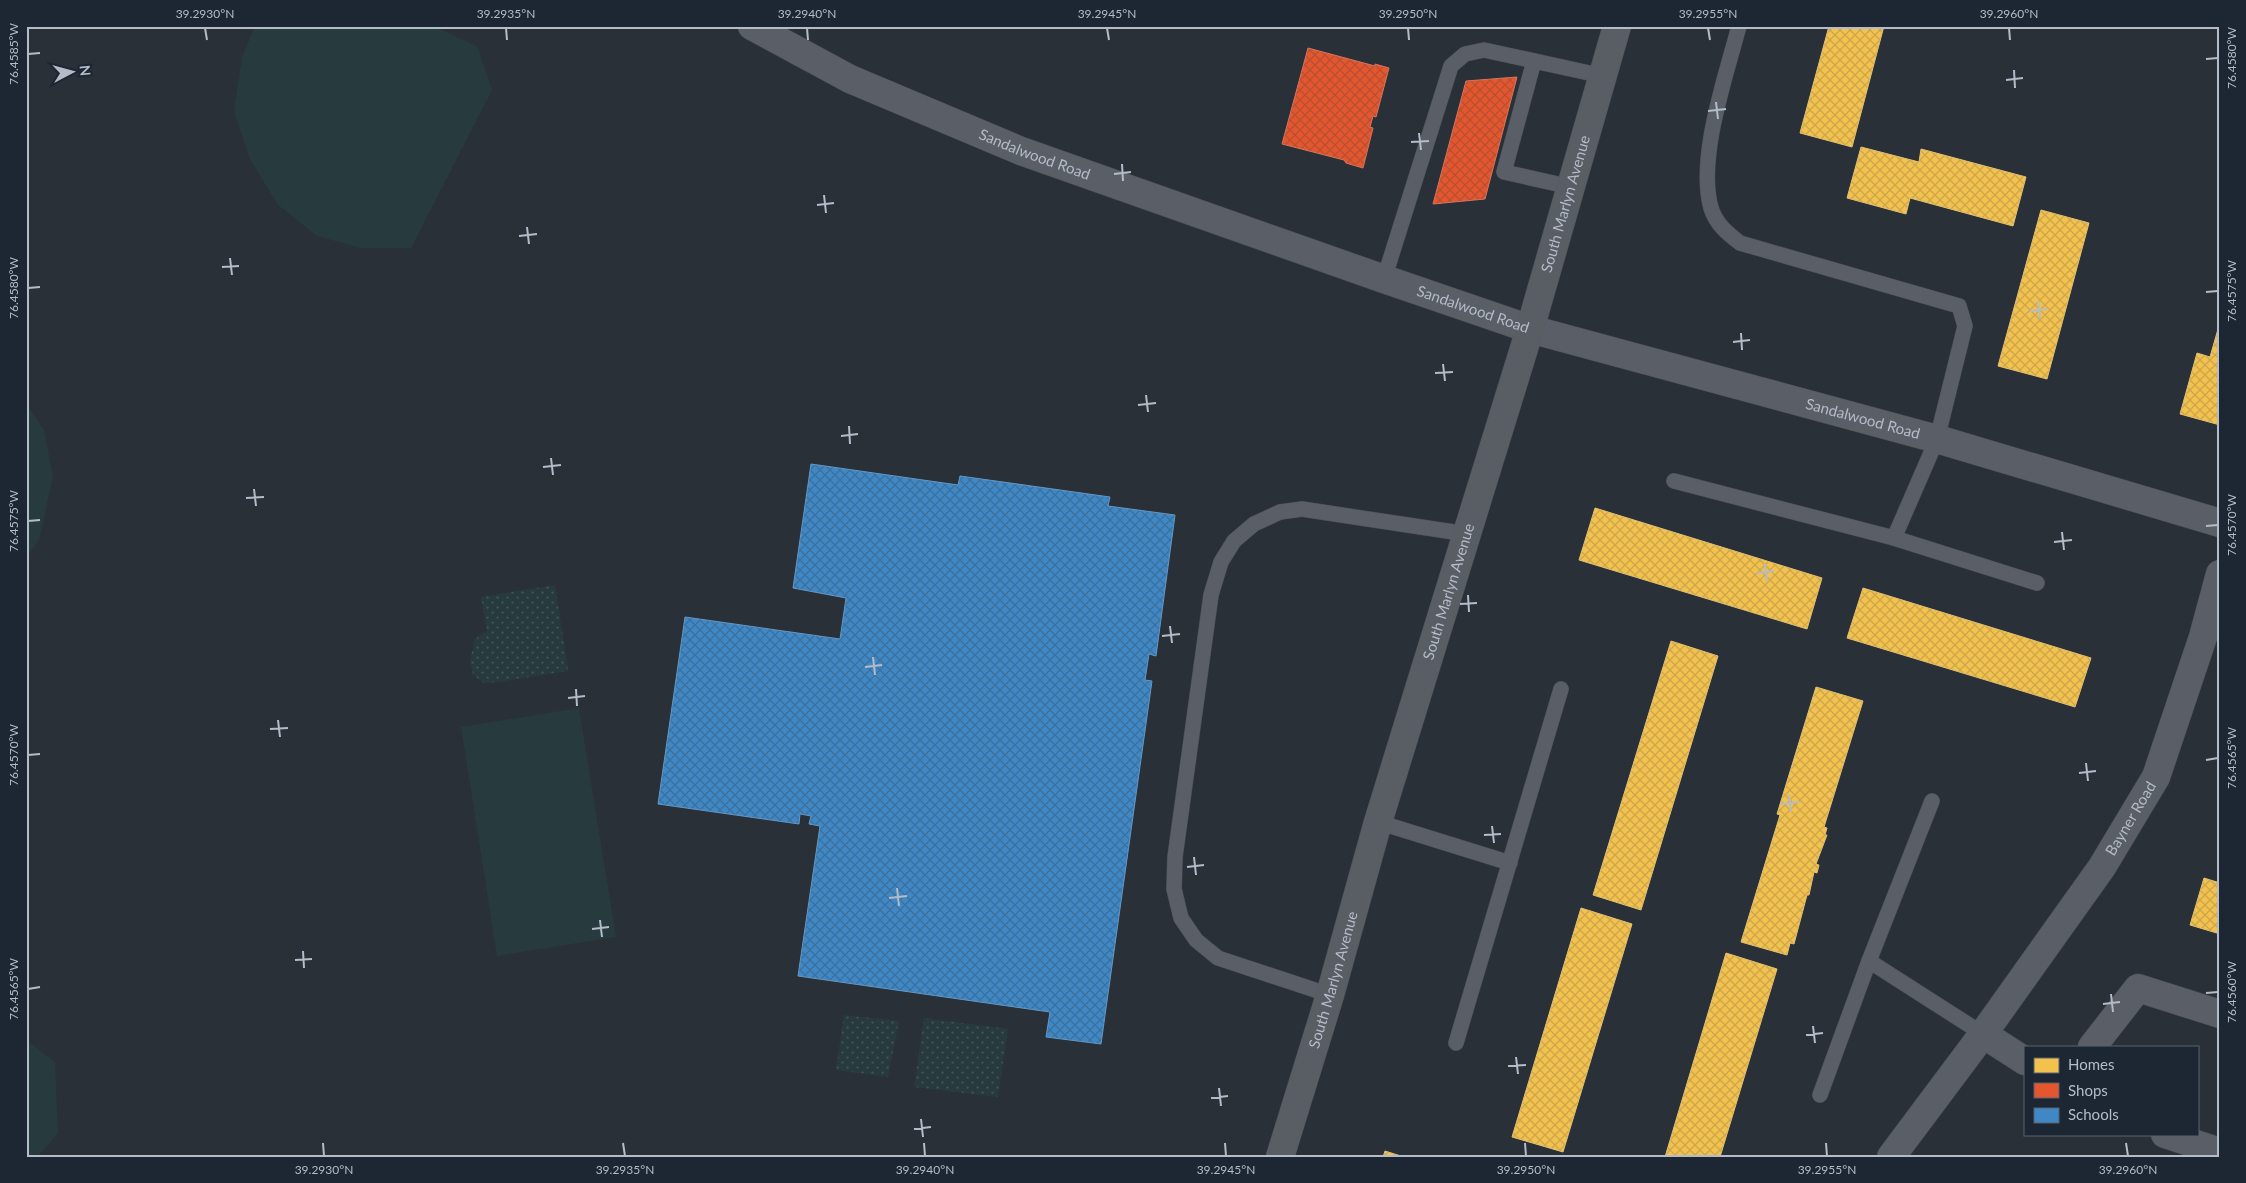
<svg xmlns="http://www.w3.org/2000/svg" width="2246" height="1183" font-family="Lato,sans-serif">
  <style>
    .grass { fill: #273a3e }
    .park { fill: url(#park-dots) }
    .homes { fill: url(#homes-cross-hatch); stroke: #dfc073 }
    .shops { fill: url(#shops-cross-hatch); stroke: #d6755c }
    .schools { fill: url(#schools-cross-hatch); stroke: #6298c6 }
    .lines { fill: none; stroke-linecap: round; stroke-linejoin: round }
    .lane-casing { stroke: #484c53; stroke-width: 16 }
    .street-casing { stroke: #484c53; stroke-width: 29 }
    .secondary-casing { stroke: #484c53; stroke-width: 29 }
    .lane { stroke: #5a5e66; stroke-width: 15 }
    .street { stroke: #5a5e66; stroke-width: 28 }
    .secondary { stroke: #595d64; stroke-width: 28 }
    .ticks { fill: none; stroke: #b4bcc9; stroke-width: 2 }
    .labels { text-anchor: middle; stroke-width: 5; stroke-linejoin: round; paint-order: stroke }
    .street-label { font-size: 15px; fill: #b4bcc9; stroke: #1d2633 }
    .neatline { fill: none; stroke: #b4bcc9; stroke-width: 2 }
    .ticks-label { font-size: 12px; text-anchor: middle; fill: #b4bcc9 }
  </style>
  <defs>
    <pattern id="park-dots" width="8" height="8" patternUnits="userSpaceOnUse" patternTransform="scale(1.25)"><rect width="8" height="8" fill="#273a3e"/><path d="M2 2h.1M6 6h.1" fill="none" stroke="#445559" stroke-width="1.8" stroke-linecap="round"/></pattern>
    <pattern id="homes-cross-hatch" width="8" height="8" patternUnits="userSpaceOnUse" patternTransform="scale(1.25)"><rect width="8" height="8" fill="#f2c14e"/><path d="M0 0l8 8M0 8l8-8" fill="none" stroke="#cca64a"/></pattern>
    <pattern id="shops-cross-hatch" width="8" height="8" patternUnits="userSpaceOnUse" patternTransform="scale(1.25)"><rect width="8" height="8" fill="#e4572e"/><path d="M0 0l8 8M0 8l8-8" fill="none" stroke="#b84f32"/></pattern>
    <pattern id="schools-cross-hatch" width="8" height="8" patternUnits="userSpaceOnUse" patternTransform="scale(1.25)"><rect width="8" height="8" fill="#3f88c5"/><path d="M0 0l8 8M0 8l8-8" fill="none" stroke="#3c709c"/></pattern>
  </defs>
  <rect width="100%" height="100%" fill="#2a3038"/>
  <!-- grass -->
  <g class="grass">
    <path d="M255,26H433L477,46L492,90L411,248H361L317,236L278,205L250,159L234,111L242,57Z"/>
    <path d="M26,404L44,430L53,477L39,540L26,558Z"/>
    <path d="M579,708L616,937L497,956L461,727Z"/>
    <path d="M26,1040L55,1062L58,1133L37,1157H26Z"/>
  </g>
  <!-- park -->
  <g class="park">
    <path d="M555,585L568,671L498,682L484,683L473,675L470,659L475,639L487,631L481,597Z"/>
    <path d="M844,1015L899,1021L888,1077L836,1070Z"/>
    <path d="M924,1018L1008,1029L998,1097L914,1087Z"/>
  </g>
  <!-- homes -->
  <g class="homes">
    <path d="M1829,26H1884L1852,147L1800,133Z"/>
    <path d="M1861,147L1919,162L1921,149L2026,177L2013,226L1910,198L1906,214L1847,198Z"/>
    <path d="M2041,210L2089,223L2047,379L1998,366Z"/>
    <path d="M2220,322V425L2180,414L2197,353L2210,357Z"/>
    <path d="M1595,508L1822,578L1807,629L1579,560Z"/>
    <path d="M1863,588L2091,658L2075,707L1847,638Z"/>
    <path d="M1671,641L1718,656L1641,910L1593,895Z"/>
    <path d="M1816,687L1863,701L1824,827L1827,828L1825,835H1827L1816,864L1819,865L1817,873L1814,872L1809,895H1807L1794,944L1790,943L1787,955L1741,942L1780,815L1777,814Z"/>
    <path d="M2204,878L2220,883V934L2190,925Z"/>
    <path d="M1581,908L1632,924L1563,1152L1512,1137Z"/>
    <path d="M1726,953L1777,969L1720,1157H1665Z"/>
    <path d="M1385,1151L1404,1157H1383Z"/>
  </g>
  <!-- shops -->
  <g class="shops">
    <path d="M1308,48L1375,66V64L1389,68L1376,117L1373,116L1370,127L1373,128L1363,168L1346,163L1344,160L1282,144Z"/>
    <path d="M1517,77L1485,199L1433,204L1466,81Z"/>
  </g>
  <!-- schools -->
  <path class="schools" d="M811,464L958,485L960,476L1110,497L1108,506L1175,515L1156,656L1149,654L1145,680L1152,681L1101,1044L1046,1037L1050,1012L798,976L820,826L809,824L811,816L800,814L799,824L658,804L685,617L840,639L846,598L793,588Z"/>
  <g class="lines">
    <defs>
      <g id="lane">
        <path d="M1739,26C1726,76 1697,158 1711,208C1716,224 1727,233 1740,243L1959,306L1965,326L1937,439L1894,538"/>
        <path d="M1534,61L1504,172L1571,187"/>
        <path d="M1384,279L1451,66L1465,54L1484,50L1603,76"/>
        <path d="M1674,481L1894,538L2037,583"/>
        <path d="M1378,822L1510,863"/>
        <path d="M1869,961L1983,1034"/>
        <path d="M1330,995L1218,958L1196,940L1181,918L1174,889L1175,857L1211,595L1221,562L1234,541L1254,524L1280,512L1302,509L1467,534"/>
        <path d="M1456,1043L1561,689"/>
        <path d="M1820,1095L1869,961L1932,801"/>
      </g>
      <g id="street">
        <path id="s1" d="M752,26L850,79L1021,151L1384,279L1530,329L1937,439L2220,523"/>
        <path d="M1983,1034L2025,1061"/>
        <path d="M2092,1047L2138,988L2220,1014"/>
        <path d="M2165,1134L2220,1152"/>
        <path id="s2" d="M1891,1157L1983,1034L2102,867L2156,777L2203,637L2220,574"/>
      </g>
      <g id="secondary">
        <path id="s3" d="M1280,1157L1330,995L1378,822L1530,329L1617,26"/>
      </g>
    </defs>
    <!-- lane casing -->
    <use href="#lane" class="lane-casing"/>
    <!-- street casing -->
    <use href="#street" class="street-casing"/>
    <!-- secondary casing -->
    <use href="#secondary" class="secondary-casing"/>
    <!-- lane -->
    <use href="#lane" class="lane"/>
    <!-- street -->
    <use href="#street" class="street"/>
    <!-- secondary -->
    <use href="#secondary" class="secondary"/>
  </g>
  <!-- ticks -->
  <path class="ticks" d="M205,28L207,40M506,28L507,40M807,28L808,40M1107,28L1109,40M1408,28L1409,40M1708,28L1710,40M2009,28L2010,40M28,54L40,53M2206,59L2218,58M2014,70L2015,88M2006,80L2023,78M1716,102L1718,119M1708,111L1726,109M1419,133L1421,150M1411,142L1429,141M1122,164L1123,181M1114,174L1131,172M824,195L826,213M817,205L834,203M527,227L529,244M519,236L537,234M230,258L232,275M222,267L239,266M28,288L40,287M2206,292L2218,291M2038,301L2040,319M2030,311L2047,309M1741,333L1742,350M1733,342L1750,340M1443,364L1445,381M1435,373L1453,372M1146,395L1148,412M1138,405L1156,403M849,426L850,444M841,436L858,434M551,458L553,475M543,467L561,465M254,489L256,506M246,498L264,497M28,521L40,520M2206,526L2218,525M2062,532L2064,550M2054,542L2072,540M1765,564L1767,581M1757,573L1774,571M1468,595L1469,612M1460,604L1477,603M1170,626L1172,643M1162,636L1180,634M873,657L875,675M865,667L882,665M576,689L577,706M568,698L585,696M278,720L280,737M270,729L288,728M28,755L40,754M2206,760L2218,758M2086,763L2088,781M2079,773L2096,771M1789,795L1791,812M1781,804L1799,802M1492,826L1494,843M1484,835L1501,834M1194,857L1196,875M1187,867L1204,865M897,888L899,906M889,898L907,896M600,920L602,937M592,929L609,927M303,951L304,968M295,960L312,959M28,989L40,987M2206,993L2218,992M2111,994L2113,1012M2103,1004L2120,1002M1813,1026L1815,1043M1806,1035L1823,1033M1516,1057L1518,1074M1508,1066L1526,1065M1219,1088L1221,1106M1211,1098L1228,1096M921,1119L923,1137M914,1129L931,1127M323,1143L324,1156M623,1143L625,1156M924,1143L925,1156M1225,1143L1226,1156M1525,1143L1526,1156M1826,1143L1827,1156M2126,1143L2128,1156"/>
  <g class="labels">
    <!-- street labels -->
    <g class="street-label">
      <text dy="5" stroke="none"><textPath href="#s1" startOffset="311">Sandalwood Road</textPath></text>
      <text dy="5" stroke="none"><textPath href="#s3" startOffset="995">South Marlyn Avenue</textPath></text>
      <text dy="5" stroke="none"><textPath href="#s1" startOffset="776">Sandalwood Road</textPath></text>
      <text dy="5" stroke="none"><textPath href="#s1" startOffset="1181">Sandalwood Road</textPath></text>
      <text dy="5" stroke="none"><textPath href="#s3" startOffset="590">South Marlyn Avenue</textPath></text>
      <text dy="5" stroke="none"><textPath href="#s2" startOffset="415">Bayner Road</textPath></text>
      <text dy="5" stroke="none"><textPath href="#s3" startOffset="185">South Marlyn Avenue</textPath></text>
    </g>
  </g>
  <!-- border -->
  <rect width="2246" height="1183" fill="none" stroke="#1d2633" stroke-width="55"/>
  <!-- legend -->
  <rect x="2024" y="1046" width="175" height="90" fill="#1d2633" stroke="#59626f"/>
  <rect x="2034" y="1058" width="25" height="15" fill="#f2c14e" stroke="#59626f"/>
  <text x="2068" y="1070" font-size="15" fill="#b4bcc9">Homes</text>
  <rect x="2034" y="1083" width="25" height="15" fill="#e4572e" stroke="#59626f"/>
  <text x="2068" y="1096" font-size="15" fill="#b4bcc9">Shops</text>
  <rect x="2034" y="1108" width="25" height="15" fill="#3f88c5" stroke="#59626f"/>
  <text x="2068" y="1120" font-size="15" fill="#b4bcc9">Schools</text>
  <!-- north arrow -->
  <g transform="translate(72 72) rotate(84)" stroke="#1d2633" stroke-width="4" paint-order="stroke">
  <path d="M0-4L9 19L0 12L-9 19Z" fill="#b4bcc9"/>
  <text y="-8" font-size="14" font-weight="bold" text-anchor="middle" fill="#b4bcc9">N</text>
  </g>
  <rect x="28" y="28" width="2190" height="1128" class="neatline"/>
  <g class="ticks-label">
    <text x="205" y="18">39.2930°N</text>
    <text x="506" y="18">39.2935°N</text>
    <text x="807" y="18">39.2940°N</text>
    <text x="1107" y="18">39.2945°N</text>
    <text x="1408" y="18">39.2950°N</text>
    <text x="1708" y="18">39.2955°N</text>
    <text x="2009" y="18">39.2960°N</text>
    <text transform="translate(14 54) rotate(-90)" y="4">76.4585°W</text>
    <text transform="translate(2232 58) rotate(-90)" y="4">76.4580°W</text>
    <text transform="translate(14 288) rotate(-90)" y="4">76.4580°W</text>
    <text transform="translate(2232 291) rotate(-90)" y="4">76.4575°W</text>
    <text transform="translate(14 521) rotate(-90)" y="4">76.4575°W</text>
    <text transform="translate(2232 525) rotate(-90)" y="4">76.4570°W</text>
    <text transform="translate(14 755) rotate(-90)" y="4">76.4570°W</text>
    <text transform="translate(2232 758) rotate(-90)" y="4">76.4565°W</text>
    <text transform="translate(14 989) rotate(-90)" y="4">76.4565°W</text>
    <text transform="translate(2232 992) rotate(-90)" y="4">76.4560°W</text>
    <text x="324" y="1174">39.2930°N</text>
    <text x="625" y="1174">39.2935°N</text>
    <text x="925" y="1174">39.2940°N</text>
    <text x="1226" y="1174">39.2945°N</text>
    <text x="1526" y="1174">39.2950°N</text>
    <text x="1827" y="1174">39.2955°N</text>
    <text x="2128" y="1174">39.2960°N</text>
  </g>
</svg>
